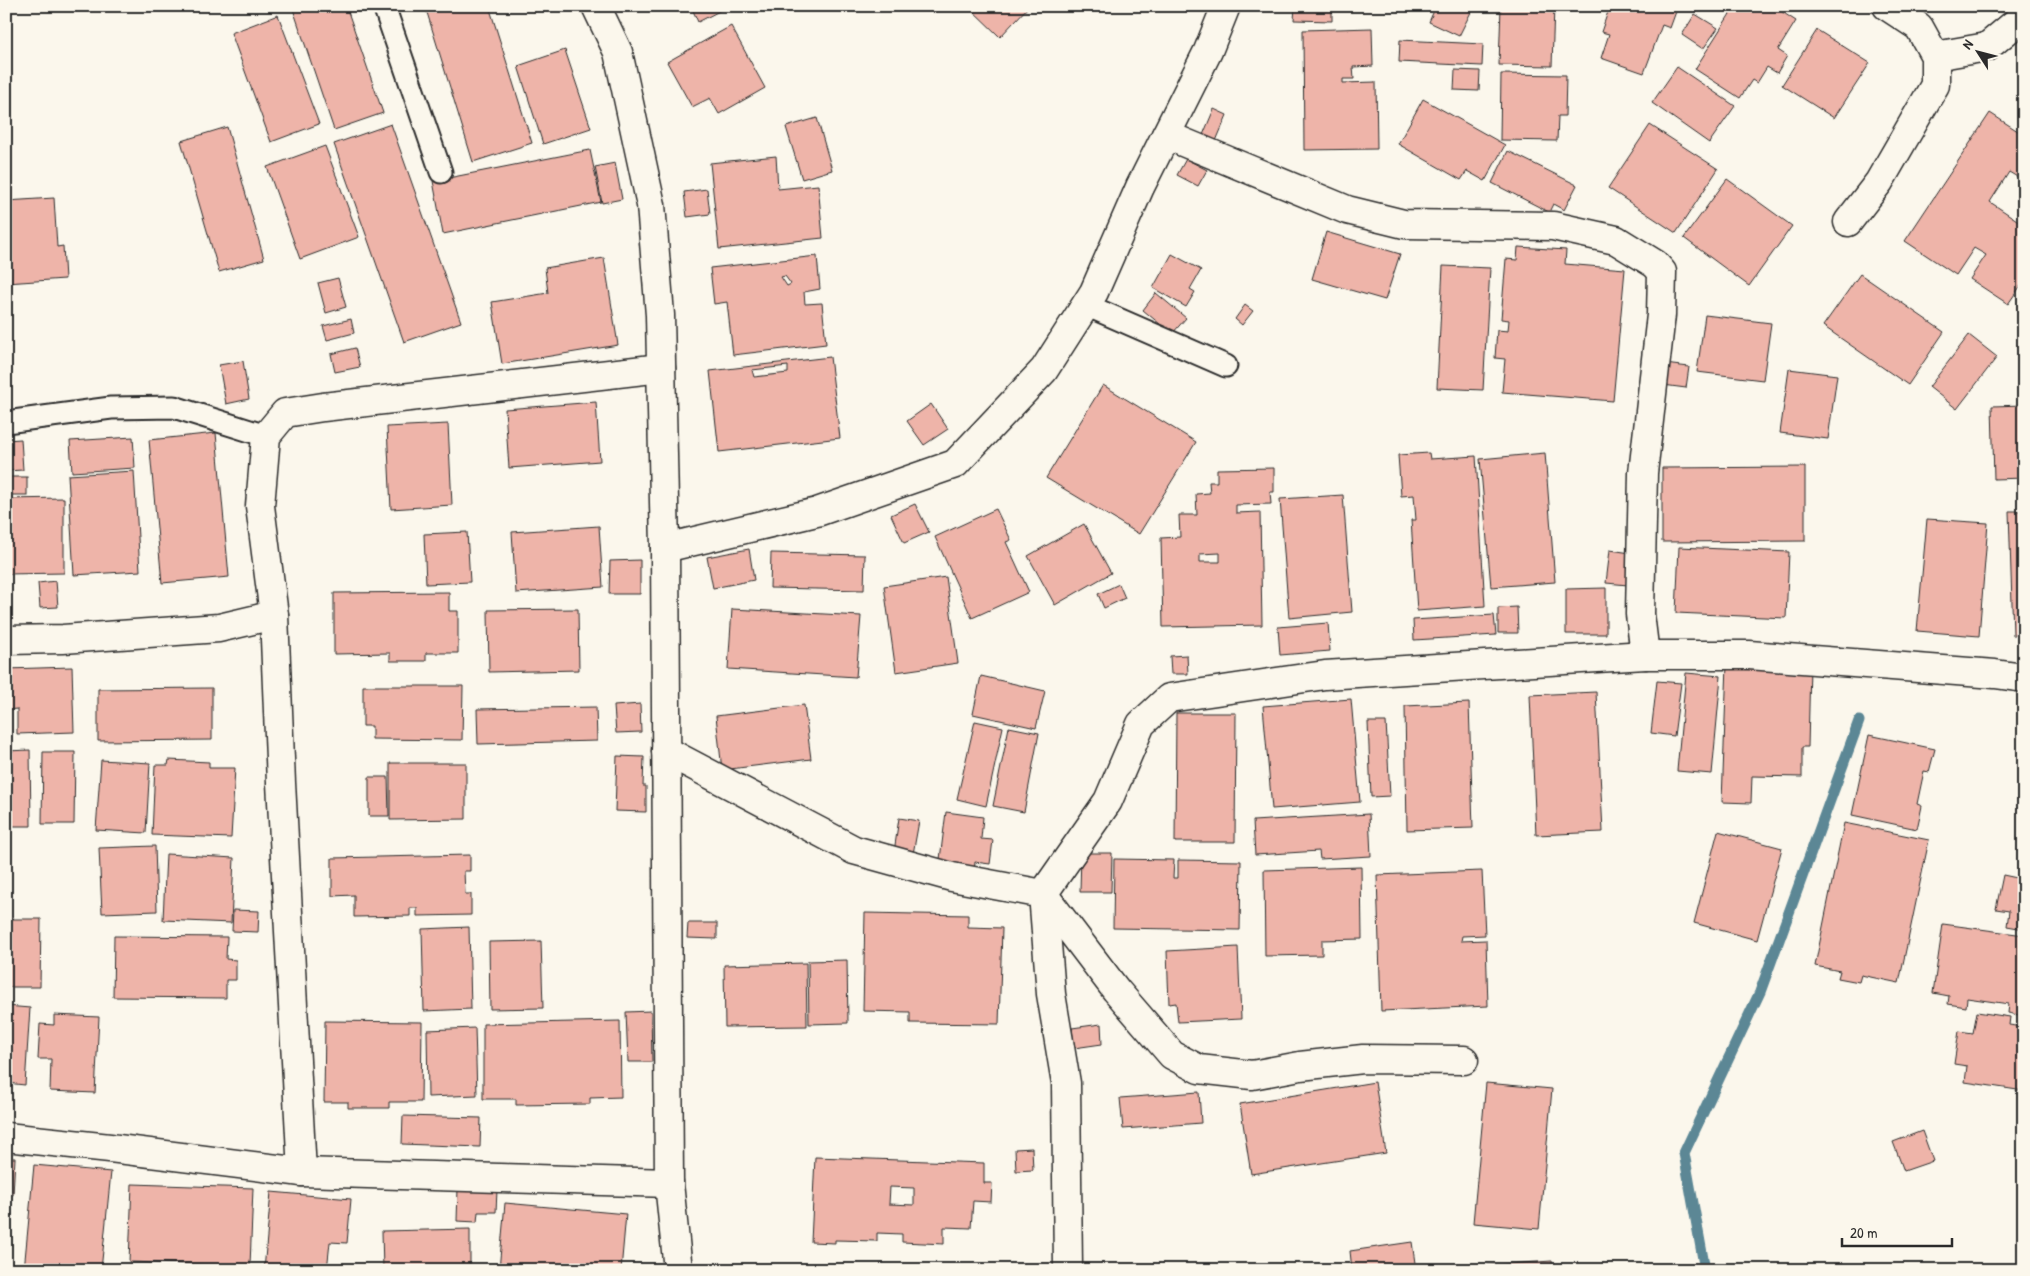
<svg xmlns="http://www.w3.org/2000/svg" width="2030" height="1276" font-family="'Patrick Hand',sans-serif">
  <style>
    .lines { fill: none; stroke-linecap: round; stroke-linejoin: round }
    .stream { stroke: #5b8795; stroke-width: 11 }
    .building { fill: #eeb4a9; stroke: #2b2b2b; fill-rule: evenodd }
    .service-casing { stroke: #2b2b2b; stroke-width: 25 }
    .minor-casing { stroke: #2b2b2b; stroke-width: 31 }
    .service { stroke: #fbf7ec; stroke-width: 21 }
    .minor { stroke: #fbf7ec; stroke-width: 28 }
  </style>
  <rect width="100%" height="100%" fill="#fbf7ec"/>
  <filter id="ink" filterUnits="userSpaceOnUse"><feTurbulence type="fractalNoise" baseFrequency=".02" numOctaves="2"/><feDisplacementMap in="SourceGraphic" scale="10" xChannelSelector="R" yChannelSelector="G"/><feConvolveMatrix kernelMatrix="1 2 1 2 8 2 1 2 1" color-interpolation-filters="sRGB"/></filter>
  <g filter="url(#ink)">
    <g class="lines">
      <!-- stream -->
      <path class="stream" d="M1705,1270L1684,1153L1760,992L1859,721"/>
    </g>
    <!-- building -->
    <g class="building">
      <path d="M292,6H346L383,113L334,130Z"/>
      <path d="M425,6H489L532,143L473,162Z"/>
      <path d="M691,6H729L698,22Z"/>
      <path d="M968,6H1029L1000,37Z"/>
      <path d="M1295,6H1332V21L1294,20Z"/>
      <path d="M1436,6H1474L1459,36L1429,22Z"/>
      <path d="M1501,6H1554L1552,66L1499,65Z"/>
      <path d="M1610,6H1678L1670,28L1662,25L1644,73L1601,58L1609,34L1601,32Z"/>
      <path d="M1735,6H1773L1796,21L1778,50L1787,56L1777,73L1767,67L1757,83L1752,80L1740,98L1695,69Z"/>
      <path d="M1695,14L1718,28L1703,49L1682,35Z"/>
      <path d="M278,15L319,124L271,142L231,33Z"/>
      <path d="M731,26L765,88L719,114L710,98L692,107L667,62Z"/>
      <path d="M1372,28L1373,66L1353,67L1354,79H1343V83L1376,82L1377,149L1304,150L1303,30Z"/>
      <path d="M1817,30L1870,63L1834,118L1782,85Z"/>
      <path d="M1400,40L1483,44L1482,66L1399,62Z"/>
      <path d="M565,50L591,128L543,144L518,66Z"/>
      <path d="M1677,67L1735,106L1709,143L1652,103Z"/>
      <path d="M1455,70L1480,71L1479,91L1454,90Z"/>
      <path d="M1501,74L1566,75L1565,116H1558L1557,141L1500,140Z"/>
      <path d="M1423,99L1505,145L1485,181L1467,171L1461,180L1398,144Z"/>
      <path d="M1214,109L1227,115L1216,141L1203,135Z"/>
      <path d="M1990,113L2024,135V181L2009,172L1990,202L2020,222L2024,217V281L2008,304L1970,279L1986,255L1974,248L1956,275L1905,241Z"/>
      <path d="M817,118L832,170L802,179L786,127Z"/>
      <path d="M391,124L461,322L404,342L334,144Z"/>
      <path d="M1650,125L1718,169L1676,233L1608,188Z"/>
      <path d="M227,127L264,259L219,272L181,141Z"/>
      <path d="M325,146L359,237L300,259L267,167Z"/>
      <path d="M590,150L601,202L443,234L433,181Z"/>
      <path d="M1508,151L1577,185L1564,210L1553,204L1549,212L1492,183Z"/>
      <path d="M776,156L778,189L818,185L823,238L719,249L710,163Z"/>
      <path d="M1186,159L1207,170L1198,186L1177,175Z"/>
      <path d="M615,163L622,199L602,203L595,167Z"/>
      <path d="M1727,179L1792,226L1749,286L1684,238Z"/>
      <path d="M707,189L710,214L687,217L684,192Z"/>
      <path d="M54,198L57,247L63,246L65,279L6,283V201Z"/>
      <path d="M1326,232L1400,254L1385,300L1312,279Z"/>
      <path d="M1518,247L1566,250L1565,264L1625,269L1613,401L1502,392L1505,359L1495,358L1497,330L1508,331L1509,320L1501,319L1506,259L1517,260Z"/>
      <path d="M1172,254L1201,270L1190,289L1195,292L1186,307L1153,288Z"/>
      <path d="M817,256L820,289L804,292L805,304L822,303L826,344L733,355L727,302L714,304L710,268ZM785,276L791,284L787,286L781,277Z"/>
      <path d="M604,258L618,345L502,364L492,302L548,293L545,268Z"/>
      <path d="M1443,266L1490,268L1483,390L1437,388Z"/>
      <path d="M1860,274L1944,332L1908,385L1823,326Z"/>
      <path d="M338,278L346,307L326,313L318,283Z"/>
      <path d="M1156,293L1186,318L1172,334L1143,310Z"/>
      <path d="M1245,305L1253,311L1242,325L1235,319Z"/>
      <path d="M1705,315L1771,323L1763,380L1697,372Z"/>
      <path d="M351,319L354,333L327,340L323,326Z"/>
      <path d="M1969,335L1997,357L1957,409L1929,387Z"/>
      <path d="M355,348L360,367L335,372L331,354Z"/>
      <path d="M830,357L840,438L719,452L710,371ZM788,366V373L754,377L752,370Z"/>
      <path d="M243,361L249,399L226,404L219,365Z"/>
      <path d="M1665,364L1689,367L1686,388L1663,385Z"/>
      <path d="M1789,369L1837,375L1828,439L1780,433Z"/>
      <path d="M1103,385L1196,442L1139,534L1046,478Z"/>
      <path d="M596,402L600,461L509,468L505,409Z"/>
      <path d="M931,404L948,429L924,445L907,421Z"/>
      <path d="M2024,405V478L1994,479L1992,406Z"/>
      <path d="M448,424L452,505L391,509L387,427Z"/>
      <path d="M216,433L229,577L162,583L149,440Z"/>
      <path d="M133,437L135,468L72,472L70,441Z"/>
      <path d="M21,439L23,470L6,471V440Z"/>
      <path d="M1429,453L1430,459L1476,456L1485,606L1417,611L1411,520H1416L1414,495L1401,496L1398,455Z"/>
      <path d="M1545,453L1555,582L1491,587L1480,459Z"/>
      <path d="M1805,467V541L1662,542V468Z"/>
      <path d="M1274,468V492H1270L1271,504L1236,505V513L1260,512L1262,625L1163,627L1161,538L1180,537L1179,515H1197L1196,494L1210,493L1209,482H1217V469ZM1220,553V562H1200V554Z"/>
      <path d="M134,471L140,571L74,575L68,475Z"/>
      <rect x="6" y="477" width="21" height="18"/>
      <path d="M1343,495L1352,612L1289,618L1280,499Z"/>
      <path d="M64,498V573L6,574V499Z"/>
      <path d="M915,504L929,532L904,543L891,515Z"/>
      <path d="M996,509L1011,540L1006,542L1029,592L972,618L935,537Z"/>
      <path d="M2009,511H2024V635H2013Z"/>
      <path d="M1927,519L1988,523L1979,636L1917,631Z"/>
      <path d="M1084,524L1111,573L1055,605L1028,556Z"/>
      <path d="M599,526L603,587L516,593L512,532Z"/>
      <path d="M467,532L470,582L426,584L424,534Z"/>
      <path d="M1679,547L1789,552L1786,618L1676,613Z"/>
      <path d="M749,549L754,580L713,588L707,557Z"/>
      <path d="M1610,550L1631,553L1628,585L1606,583Z"/>
      <path d="M771,553L865,555L864,590L770,588Z"/>
      <path d="M640,560V594H609L610,561Z"/>
      <path d="M946,577L958,663L896,672L884,586Z"/>
      <path d="M56,581L58,607L40,608L38,583Z"/>
      <path d="M1119,584L1125,598L1104,608L1098,594Z"/>
      <path d="M1606,588V634H1566V589Z"/>
      <path d="M449,592V611H458V653H426V661H390V653L334,654V593Z"/>
      <path d="M1517,607L1518,633H1498V608Z"/>
      <path d="M578,609L579,670L489,672L488,610Z"/>
      <path d="M732,609L861,616L856,677L728,669Z"/>
      <path d="M1494,615L1496,635L1414,640L1413,620Z"/>
      <path d="M1328,623L1330,651L1280,655L1278,627Z"/>
      <path d="M1187,655L1188,674H1171L1170,656Z"/>
      <path d="M1727,664L1810,667L1808,747H1802V777L1752,776L1751,803L1722,802Z"/>
      <path d="M72,667L74,732L17,734V709L6,710V669Z"/>
      <path d="M1686,673L1721,676L1712,774L1677,771Z"/>
      <path d="M981,676L1045,691L1036,728L973,714Z"/>
      <path d="M1657,681L1681,683L1674,736L1651,733Z"/>
      <path d="M363,686H463L462,740L372,739V726H363Z"/>
      <path d="M212,688V740L98,741V689Z"/>
      <path d="M1596,692L1603,832L1536,835L1530,695Z"/>
      <path d="M1351,699L1360,802L1272,809L1263,706Z"/>
      <path d="M1469,703L1473,828L1407,830L1405,706Z"/>
      <path d="M640,704L641,732L616,733L614,706Z"/>
      <path d="M804,705L811,759L722,770L716,716Z"/>
      <path d="M596,707L597,741L478,744L477,709Z"/>
      <path d="M1176,713H1236L1235,842H1175Z"/>
      <path d="M975,721L1003,727L986,806L957,799Z"/>
      <path d="M1368,722H1386L1390,796L1371,797Z"/>
      <path d="M1009,727L1039,733L1024,812L993,806Z"/>
      <path d="M1869,735L1935,749L1929,772L1924,771L1917,804L1922,806L1917,829L1852,815Z"/>
      <path d="M30,750L31,826H6V751Z"/>
      <path d="M43,752H75L74,824H42Z"/>
      <path d="M617,756L644,757L643,786H646V812L615,811Z"/>
      <path d="M101,760L150,763L146,833L96,830Z"/>
      <path d="M169,760L209,762V768H235L231,838L152,835L155,765H168Z"/>
      <path d="M390,763H466V819L390,820Z"/>
      <path d="M369,777H388L389,816H369Z"/>
      <path d="M946,812L983,817L981,839L993,840L990,864L975,862L974,872L939,867Z"/>
      <path d="M1369,814L1371,856L1320,859L1319,851L1255,855L1253,821Z"/>
      <path d="M899,818L919,821L913,854L894,852Z"/>
      <path d="M1844,823L1929,840L1899,983L1861,975L1859,982L1838,978L1840,971L1815,966Z"/>
      <path d="M1718,831L1782,848L1757,940L1694,923Z"/>
      <path d="M155,846L157,911L102,913L99,848Z"/>
      <path d="M2022,852L2024,853V929L2007,926L2009,911L1996,909L2003,875L2017,878Z"/>
      <path d="M1081,853H1112L1111,892H1080Z"/>
      <path d="M166,854L234,858L231,923L163,920Z"/>
      <path d="M470,855V871H464L465,894H471V915L417,916V908H410V916L354,917V895L332,896V858Z"/>
      <path d="M1114,859L1174,860L1173,878H1178V860L1241,861L1240,930L1113,928Z"/>
      <path d="M1361,867L1362,939L1322,940V955L1265,956L1264,870Z"/>
      <path d="M1482,871L1485,935L1462,936L1461,941L1486,940L1488,1006L1381,1011L1377,875Z"/>
      <path d="M233,910L259,911L258,932L232,931Z"/>
      <path d="M865,913L968,915V927L1002,928L999,1024L910,1023V1012L863,1011Z"/>
      <path d="M6,919H41L40,987H6Z"/>
      <path d="M688,923H717V939L687,938Z"/>
      <path d="M1943,924L2024,935V1016L2008,1013L2009,1004L1967,998L1966,1007L1948,1004L1949,996L1933,993Z"/>
      <path d="M469,927L471,1009L424,1011L422,929Z"/>
      <path d="M114,936L227,937L226,959L236,960V980H226V998L113,997Z"/>
      <path d="M541,941L543,1008L490,1009L489,942Z"/>
      <path d="M1238,947L1241,1019L1178,1022L1176,1003L1169,1004L1167,951Z"/>
      <path d="M847,960L848,1023L809,1024L808,961Z"/>
      <path d="M806,963L807,1026L725,1027L724,965Z"/>
      <path d="M6,1006L30,1008L25,1085L6,1083Z"/>
      <path d="M651,1011L652,1062H628L626,1012Z"/>
      <path d="M1977,1012L2010,1017L2009,1025L2024,1027V1091L1965,1082L1967,1066L1954,1064L1959,1031L1973,1033Z"/>
      <path d="M54,1015L99,1017L95,1093L50,1091L51,1059H38L40,1024L54,1025Z"/>
      <path d="M325,1021L422,1022L421,1102H389V1108H348V1102H324Z"/>
      <path d="M620,1021L621,1097L590,1098V1104L516,1105V1099H483V1024Z"/>
      <path d="M1101,1024L1102,1044L1074,1048L1072,1028Z"/>
      <path d="M475,1028L477,1095L428,1097L427,1030Z"/>
      <path d="M1375,1082L1386,1153L1251,1174L1240,1104Z"/>
      <path d="M1486,1083L1552,1089L1539,1229L1473,1223Z"/>
      <path d="M1199,1092L1201,1123L1123,1129L1120,1098Z"/>
      <path d="M403,1116L481,1118L480,1147L402,1144Z"/>
      <path d="M1922,1131L1933,1161L1904,1171L1893,1142Z"/>
      <path d="M1032,1148L1033,1170L1016,1171L1015,1149Z"/>
      <path d="M815,1157L984,1163V1183H992L991,1202L973,1201L971,1228L944,1227V1244L902,1242V1234L877,1233V1241L835,1240V1243L811,1242ZM890,1187L914,1188V1205L889,1204Z"/>
      <path d="M6,1158H15L13,1195H6Z"/>
      <path d="M34,1165L111,1172L101,1270H24Z"/>
      <path d="M132,1184L253,1188L250,1266L129,1262Z"/>
      <path d="M458,1188L497,1190L496,1212H478L477,1222L457,1221Z"/>
      <path d="M271,1192L351,1199L347,1243L330,1242L327,1270H264Z"/>
      <path d="M505,1203L626,1214L621,1270H499Z"/>
      <path d="M470,1229V1270H383L382,1231Z"/>
      <path d="M1412,1242L1416,1270H1352L1350,1251Z"/>
      <path d="M1552,1261L1553,1270H1464V1267Z"/>
    </g>
    <g class="lines">
      <defs>
        <g id="service">
          <path d="M389,6L386,12L441,172"/>
          <path d="M1086,305L1226,366"/>
          <path d="M6,422L111,408L174,407L266,436"/>
        </g>
        <g id="minor">
          <path d="M596,6L618,52L651,205L660,315L665,548L669,1183L678,1270"/>
          <path d="M1935,56L1987,47L2024,16"/>
          <path d="M1166,135L1347,210L1404,224L1553,226L1616,240L1655,264L1662,272L1661,315L1643,473L1640,614L1645,655"/>
          <path d="M1848,222L1879,182L1935,85V56L1919,27L1887,6"/>
          <path d="M665,548L817,512L955,464L1044,370L1094,292L1140,187L1208,51L1226,6"/>
          <path d="M6,640L63,639L219,628L274,615"/>
          <path d="M666,751L854,850L952,877L1043,894L1116,990L1172,1055L1199,1069L1252,1075L1300,1066L1363,1059L1464,1060"/>
          <path d="M6,1137L110,1148L302,1172L669,1183"/>
          <path d="M302,1172L281,783L274,615L260,506L266,436L285,413L323,407L661,368"/>
          <path d="M1068,1270L1066,1083L1051,994L1043,894L1108,801L1141,724L1169,698L1325,675L1645,655H1749L1995,674L2024,678"/>
        </g>
      </defs>
      <!-- service casing -->
      <use href="#service" class="service-casing"/>
      <!-- minor casing -->
      <use href="#minor" class="minor-casing"/>
      <!-- service -->
      <use href="#service" class="service"/>
      <!-- minor -->
      <use href="#minor" class="minor"/>
    </g>
  </g>
  <!-- margin -->
  <rect width="2030" height="1276" fill="none" stroke="#fbf7ec" stroke-width="25"/>
  <rect x="12" y="12" width="2005" height="1251" fill="none" stroke="#2b2b2b" stroke-width="2" filter="url(#ink)"/>
  <!-- north arrow -->
  <g transform="translate(1978 52) rotate(306)" stroke="#fbf7ec" stroke-width="4" paint-order="stroke">
  <path d="M0-4L9 19L0 12L-9 19Z" fill="#2b2b2b"/>
  <text y="-8" font-size="14" font-weight="bold" text-anchor="middle" fill="#2b2b2b">N</text>
  </g>
  <!-- scale -->
  <path d="M1842 1238v8h110v-8" fill="none" stroke="#2b2b2b" stroke-width="2.5"/>
  <text x="1850" y="1238" font-size="15" fill="#2b2b2b" stroke="#fbf7ec" stroke-width="4" paint-order="stroke">20 m</text>
</svg>
